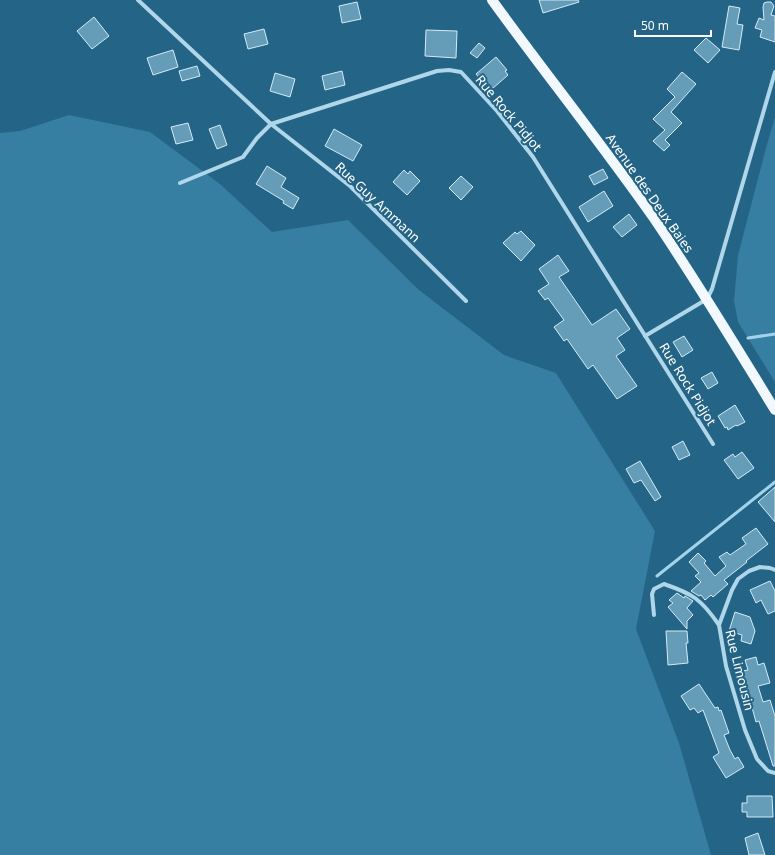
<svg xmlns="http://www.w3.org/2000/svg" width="775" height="855" font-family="'Noto Sans',sans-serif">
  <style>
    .green { fill: #367ea2 }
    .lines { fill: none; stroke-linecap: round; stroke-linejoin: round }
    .stream { stroke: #a3d3ea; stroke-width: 3 }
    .building { fill: #659db9; stroke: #d3ebf7 }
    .minor { stroke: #afd6e9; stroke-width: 4 }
    .primary { stroke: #f2f9fe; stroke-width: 10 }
    .labels { text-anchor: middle; stroke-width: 4; stroke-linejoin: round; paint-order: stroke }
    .street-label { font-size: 13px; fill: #fff; stroke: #246486 }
  </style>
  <rect width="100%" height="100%" fill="#246486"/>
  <!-- green -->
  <g class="green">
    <path d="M69,115L150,132L220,184L272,232L348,220L419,290L504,355L556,373L655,531L636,629L679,743L711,855H0V133L20,131Z"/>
    <path d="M775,117V382L738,322L734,301L738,255L766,148Z"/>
  </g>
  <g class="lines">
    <!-- stream -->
    <g class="stream">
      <path d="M748,338L775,334"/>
      <path d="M657,576L775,482"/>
    </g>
  </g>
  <!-- building -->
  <g class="building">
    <path d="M539,0H578L579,2L543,13Z"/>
    <path d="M357,2L361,19L342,23L339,6Z"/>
    <path d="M767,2H771L774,6L771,15L775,16V42L760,37L762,30L755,28L759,18L764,20L763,7L764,3Z"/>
    <path d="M729,6L740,8L737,24L743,25L739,50L722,47Z"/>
    <path d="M94,17L109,36L92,49L77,31Z"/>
    <path d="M264,29L268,44L248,49L244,34Z"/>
    <path d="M426,30L457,31L456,58L425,56Z"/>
    <path d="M706,38L720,50L708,63L694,50Z"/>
    <path d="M479,43L485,48L477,58L470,53Z"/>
    <path d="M173,50L178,67L153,75L147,58Z"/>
    <path d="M496,57L507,70L505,71L508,75L492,89L490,86L488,88L476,74Z"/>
    <path d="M197,66L200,76L182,81L179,71Z"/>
    <path d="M342,71L345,85L325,90L322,76Z"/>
    <path d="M682,72L696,84L671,112L682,123L665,140L670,145L664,151L653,141L665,130L653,119L675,97L667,89Z"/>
    <path d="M275,73L295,79L290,97L270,91Z"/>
    <path d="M188,123L193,140L176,144L171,127Z"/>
    <path d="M220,125L227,145L217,149L209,129Z"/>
    <path d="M334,129L362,145L353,161L325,146Z"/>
    <path d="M267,166L286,178L281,187L299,198L293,209L283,203L284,201L256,184Z"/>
    <path d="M603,169L608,178L594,185L589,176Z"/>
    <path d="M404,170L408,174L410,171L420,181L407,195L393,182Z"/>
    <path d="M461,176L473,187L461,200L449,188Z"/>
    <path d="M604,191L613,206L588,222L579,207Z"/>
    <path d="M629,214L637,225L622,237L613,227Z"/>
    <path d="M521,231L535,245L521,261L503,243L515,232L517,234Z"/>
    <path d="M558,255L569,271L559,277L592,325L616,309L630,329L617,338L625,350L616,356L637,386L617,399L593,365L588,369L567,339L564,341L554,327L564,320L548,298L545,300L538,291L549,284L539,269Z"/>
    <path d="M684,336L693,350L682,357L673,342Z"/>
    <path d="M712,372L718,383L708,389L701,378Z"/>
    <path d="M735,405L745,422L737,426L736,425L728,430L727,427L725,428L718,416Z"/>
    <path d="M683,441L690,455L679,460L672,447Z"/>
    <path d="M742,452L754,468L738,479L724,460L733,454L735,457Z"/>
    <path d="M640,461L661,497L655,501L641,480L634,483L626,469Z"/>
    <path d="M775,487V522L758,502Z"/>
    <path d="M756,528L768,544L746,561L747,562L724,580L728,584L713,597L711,595L705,600L701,595L699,596L691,591L701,582L695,576L699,573L689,562L698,553L706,561L704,563L715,576L726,566L719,557L727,552L730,555L746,544L742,538Z"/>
    <path d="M770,581L775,591V611L768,614L761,600L756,603L750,590Z"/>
    <path d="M677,593L684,598L685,596L693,601L687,608L693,615L687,621V629L668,607L673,603L669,600Z"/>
    <path d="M735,612L750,617L755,631L751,644L741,641L742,635L729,631Z"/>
    <path d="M666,631H687L688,643H686L688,663L668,665Z"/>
    <path d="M756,657L758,665L764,663L770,683L758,686L763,702L770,700L775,716V766H773L759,721L756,722L742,671L748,670L745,660Z"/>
    <path d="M699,684L715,708L718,707L719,711L721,710L729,733L724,735L730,750L735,759L738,757L744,767L726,778L713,757L719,753L703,710L698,713L694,708L690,710L681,696Z"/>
    <path d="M747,796H772L773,817H747V812H742V803H747Z"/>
    <path d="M758,833L765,855H749L745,838Z"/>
  </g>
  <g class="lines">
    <!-- minor -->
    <g class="minor">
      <path d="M138,0L271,124L350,186L466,301"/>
      <path d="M180,183L243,157L257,138L271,124L437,71L449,70L461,72L497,111L533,157L713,444"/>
      <path d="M645,336L707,299L712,289L775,72"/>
      <path d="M775,570L770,568L760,567L749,571L738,579L732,590L719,625L726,666L745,730L757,759L768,771L775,773"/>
      <path d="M654,615L652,594L654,589L664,584C693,594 701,599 719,625"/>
    </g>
    <!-- primary -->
    <path class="primary" d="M492,0C545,73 601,143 653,217C696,280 735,345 775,410"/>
  </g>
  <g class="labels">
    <!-- street labels -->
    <g class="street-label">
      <text transform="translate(509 113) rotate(50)" y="5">Rue Rock Pidjot</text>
      <text transform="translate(650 193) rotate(55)" y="5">Avenue des Deux Baies</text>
      <text transform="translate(378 202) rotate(43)" y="5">Rue Guy Ammann</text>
      <text transform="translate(688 384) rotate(58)" y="5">Rue Rock Pidjot</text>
      <text transform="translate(740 670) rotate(76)" y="5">Rue Limousin</text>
    </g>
  </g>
  <!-- scale -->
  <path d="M635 30v6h76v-6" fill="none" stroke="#ffffff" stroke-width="2"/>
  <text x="641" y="30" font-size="12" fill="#ffffff" stroke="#246486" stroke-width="3" paint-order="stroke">50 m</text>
</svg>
